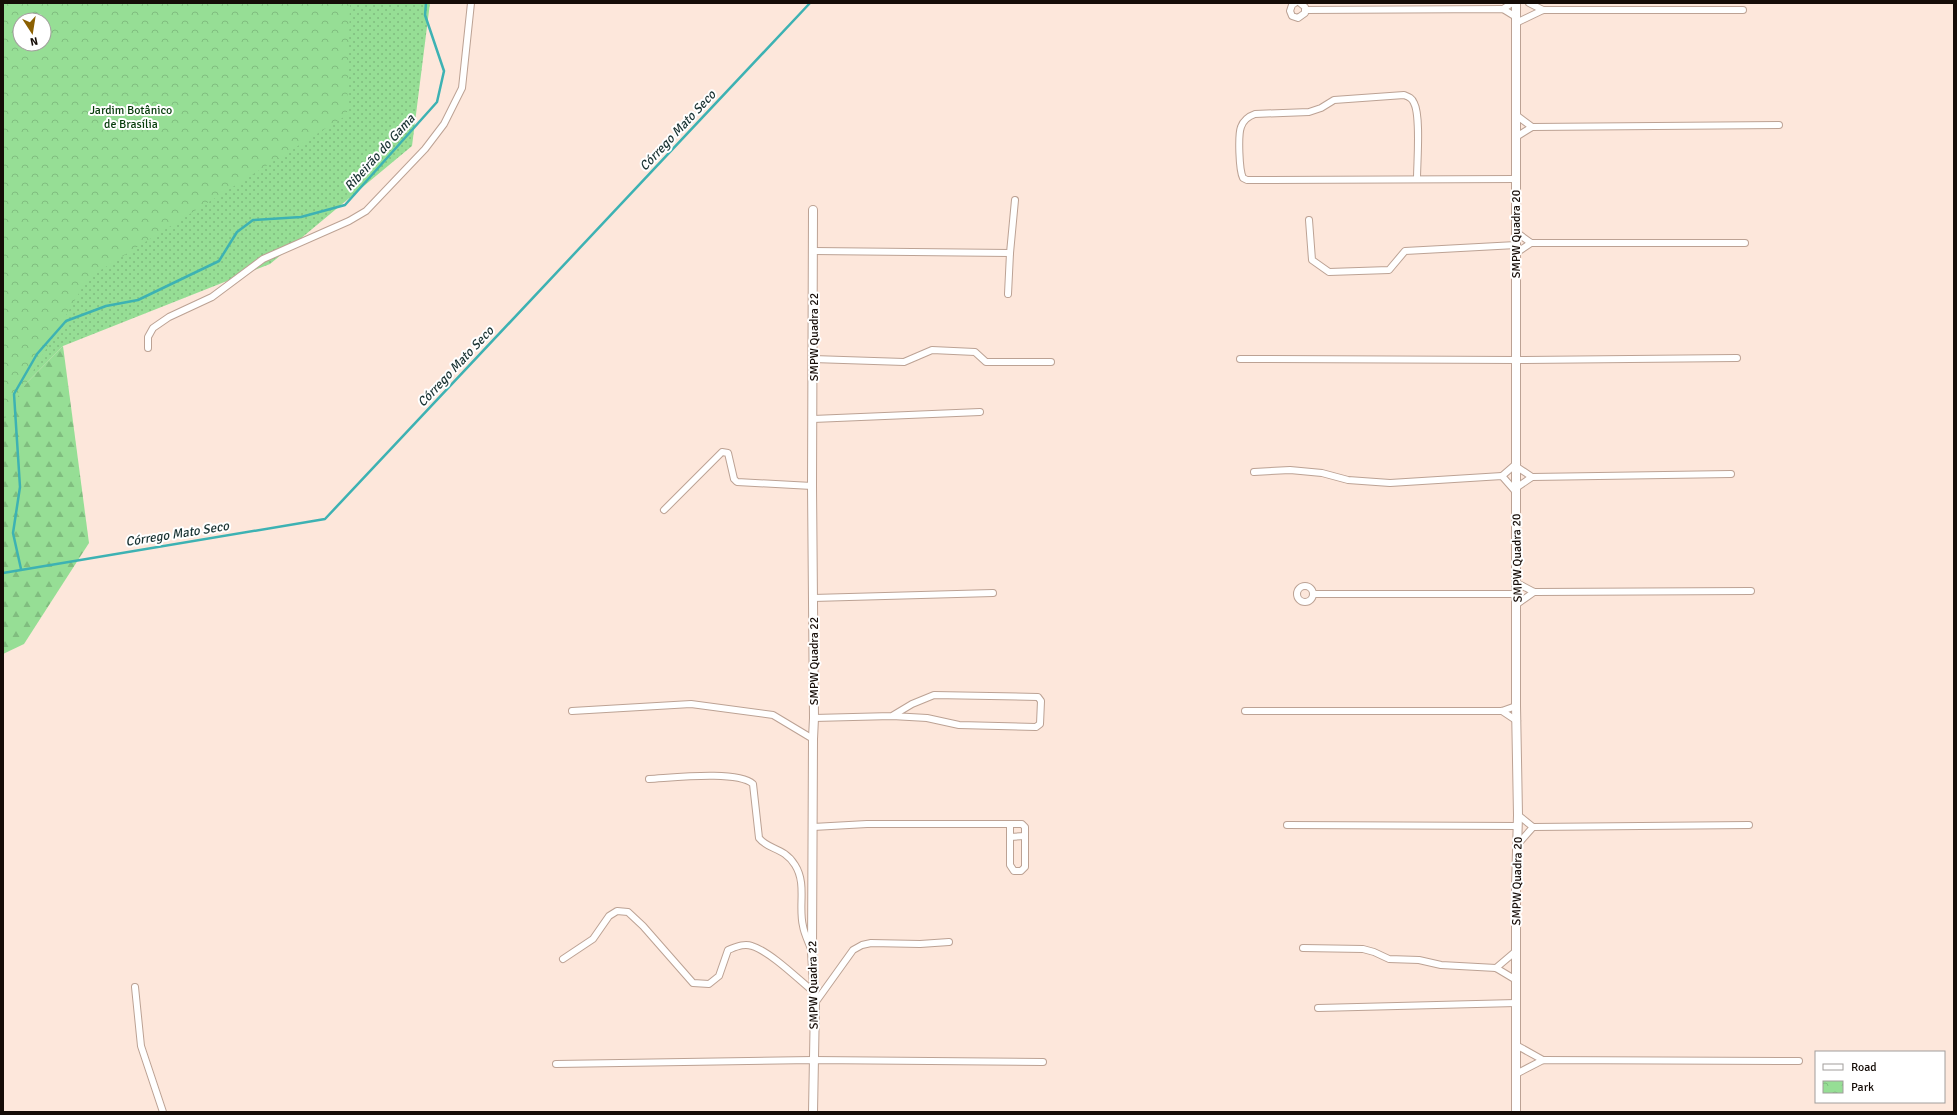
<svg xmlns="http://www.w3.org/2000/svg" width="1957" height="1115" font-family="Signika,sans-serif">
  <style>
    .grass { fill: url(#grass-dots); fill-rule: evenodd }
    .forest { fill: url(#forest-firs) }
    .park { fill: url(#park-crowns); fill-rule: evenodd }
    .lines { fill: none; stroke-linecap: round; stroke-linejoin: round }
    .stream { stroke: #3db2b3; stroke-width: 2.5 }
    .minor-casing { stroke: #bca294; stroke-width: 8 }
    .tertiary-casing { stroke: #bca294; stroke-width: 10 }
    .minor { stroke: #fff; stroke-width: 6 }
    .tertiary { stroke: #fff; stroke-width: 8 }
    .labels { text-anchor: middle; stroke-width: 4; stroke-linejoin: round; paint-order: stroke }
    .park-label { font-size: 12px; fill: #063c0a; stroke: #fff }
    .street-label { font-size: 12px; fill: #150c07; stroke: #fff }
    .water-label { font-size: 13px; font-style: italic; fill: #1a3333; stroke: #fff }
  </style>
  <defs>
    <pattern id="grass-dots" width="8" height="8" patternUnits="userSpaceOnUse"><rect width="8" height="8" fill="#96de95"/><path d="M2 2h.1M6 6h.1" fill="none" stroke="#80bd7f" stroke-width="1.8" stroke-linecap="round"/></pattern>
    <pattern id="forest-firs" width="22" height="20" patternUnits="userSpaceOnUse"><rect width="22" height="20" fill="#96de95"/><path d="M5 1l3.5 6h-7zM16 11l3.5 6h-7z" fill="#80bd7f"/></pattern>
    <pattern id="park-crowns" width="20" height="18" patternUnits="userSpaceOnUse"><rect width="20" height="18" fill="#96de95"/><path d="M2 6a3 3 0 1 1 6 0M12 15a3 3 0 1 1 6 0" fill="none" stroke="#80bd7f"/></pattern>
  </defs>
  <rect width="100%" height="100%" fill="#fde7db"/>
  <!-- grass -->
  <path class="grass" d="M3,3H430L412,146L270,264L63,346L3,407ZM20,20H44V44H20Z"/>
  <!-- forest -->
  <path class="forest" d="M63,346L89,543L24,644L3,654V407Z"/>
  <!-- park -->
  <path class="park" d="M3,3H350L347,115L88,278L3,422ZM20,20H44V44H20Z"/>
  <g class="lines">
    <!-- stream -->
    <g class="stream">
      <path d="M21,569L13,533L20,487L14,394L37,354L66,321L106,306L138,300L219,261L237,232L253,220L301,217L345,205L437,102L444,71L425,15L426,3"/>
      <path d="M3,573L325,519L810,3"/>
    </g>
    <defs>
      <g id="minor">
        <path d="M1295,3L1292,5L1290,11L1292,16L1298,18L1305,13V7L1300,3"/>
        <path d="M1529,3L1543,10"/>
        <path d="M1503,9L1512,3"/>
        <path d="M1305,10L1503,9L1516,17"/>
        <path d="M1516,23L1543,10H1743"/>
        <path d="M1516,115L1532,127"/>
        <path d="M1516,137L1532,127L1779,125"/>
        <path d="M1417,179C1417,162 1421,116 1414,103C1412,98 1409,97 1404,95L1334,100L1321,108L1309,112L1255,114C1249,116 1243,121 1241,127C1238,135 1239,170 1243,178L1247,180L1516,179"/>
        <path d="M1309,220L1312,260L1329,272L1389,270L1405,251L1516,245"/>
        <path d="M1516,232L1531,243H1745"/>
        <path d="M814,251L1010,253"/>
        <path d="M1516,253L1531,243"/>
        <path d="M1008,294L1010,253L1015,200"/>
        <path d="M148,348V337L153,328L169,317L212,297L263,259L349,221L366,211L425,149L444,124L462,88L471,3"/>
        <path d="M813,359L904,362L932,350L975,352L986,362H1051"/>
        <path d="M1240,359L1516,360L1737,358"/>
        <path d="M813,419L980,412"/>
        <path d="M1517,467L1532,477"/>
        <path d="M1254,472L1290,470L1322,473L1348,480L1390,483L1502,476L1516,492"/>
        <path d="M1502,476L1517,463"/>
        <path d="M1516,488L1532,477L1731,474"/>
        <path d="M664,510L722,452L728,453L734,479L737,482L812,486"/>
        <path d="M1517,583L1534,592L1751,591"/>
        <circle cx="1305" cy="594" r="8"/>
        <path d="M1313,594H1517"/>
        <path d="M813,598L993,593"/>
        <path d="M1517,604L1534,592"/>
        <path d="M572,711L691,704L773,715L813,739"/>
        <path d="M1245,711H1502L1516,706"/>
        <path d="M1502,711L1517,721"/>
        <path d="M814,718L892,716L927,718L959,725L1036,727L1040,724L1041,701L1038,697L934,695L912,704L892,716"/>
        <path d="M649,779C671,778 737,770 753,784L759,838C768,850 784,847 795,865C807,884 798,906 803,926C804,933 808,941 811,949"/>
        <path d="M1518,815L1533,827L1749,825"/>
        <path d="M1287,825L1518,826"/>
        <path d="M813,827L867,824H1022L1025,827V867L1021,871H1014L1010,865V824"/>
        <path d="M1010,837L1025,836"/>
        <path d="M1518,844L1533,827"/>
        <path d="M1303,948L1363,949L1374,952L1389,959L1419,960L1441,965L1496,968L1516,980"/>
        <path d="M563,959L593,939L609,916L617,911L628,912L643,926L693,983L709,984L719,976L728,950C736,947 744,943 752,946C771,952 799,980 815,993"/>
        <path d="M1496,968L1516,951"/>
        <path d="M135,987L141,1046L163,1112"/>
        <path d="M815,1003L853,950L862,945L871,943L920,944L949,942"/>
        <path d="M1318,1008L1516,1003"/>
        <path d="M1516,1045L1543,1060"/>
        <path d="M556,1064L813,1060L1043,1062"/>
        <path d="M1516,1074L1543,1060L1799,1061"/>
      </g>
      <g id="tertiary">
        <path d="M1516,3V706L1518,815L1516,887V1112"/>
        <path d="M813,1112L815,1003L812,952L813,739L814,718L812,486L813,210"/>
      </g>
    </defs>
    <!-- minor casing -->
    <use href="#minor" class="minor-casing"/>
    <!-- tertiary casing -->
    <use href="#tertiary" class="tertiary-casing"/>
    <!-- minor -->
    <use href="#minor" class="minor"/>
    <!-- tertiary -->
    <use href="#tertiary" class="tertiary"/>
  </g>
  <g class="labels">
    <!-- park labels -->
    <g class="park-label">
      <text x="131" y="114">Jardim Botânico<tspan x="131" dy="14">de Brasília</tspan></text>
    </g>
    <!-- street labels -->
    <g class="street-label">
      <text transform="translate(1516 234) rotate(-90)" y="4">SMPW Quadra 20</text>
      <text transform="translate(814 337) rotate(-90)" y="4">SMPW Quadra 22</text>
      <text transform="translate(1517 558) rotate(-91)" y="4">SMPW Quadra 20</text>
      <text transform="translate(814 661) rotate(-90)" y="4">SMPW Quadra 22</text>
      <text transform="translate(1517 881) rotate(-89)" y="4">SMPW Quadra 20</text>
      <text transform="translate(813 985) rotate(-91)" y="4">SMPW Quadra 22</text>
    </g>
    <!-- water labels -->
    <g class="water-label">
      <text transform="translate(677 130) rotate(-47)" y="5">Córrego Mato Seco</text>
      <text transform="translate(379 152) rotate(-48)" y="5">Ribeirão do Gama</text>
      <text transform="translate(455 366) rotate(-47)" y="5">Córrego Mato Seco</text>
      <text transform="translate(177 533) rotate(-9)" y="5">Córrego Mato Seco</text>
    </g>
  </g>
  <!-- border -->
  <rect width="1957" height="1115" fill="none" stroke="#150c07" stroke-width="8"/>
  <!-- legend -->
  <rect x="1815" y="1051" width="130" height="52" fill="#ffffff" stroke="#a19e9c"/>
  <rect x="1823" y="1064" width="20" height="6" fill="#ffffff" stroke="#a19e9c"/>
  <text x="1851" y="1071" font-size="12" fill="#150c07">Road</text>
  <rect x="1823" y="1081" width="20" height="12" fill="url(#park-crowns)" stroke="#a19e9c"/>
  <text x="1851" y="1091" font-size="12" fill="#150c07">Park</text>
  <!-- north arrow -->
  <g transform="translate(32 32) rotate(168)"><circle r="19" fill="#ffffff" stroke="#a19e9c"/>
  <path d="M0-3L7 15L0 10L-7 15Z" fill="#8b6001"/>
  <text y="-6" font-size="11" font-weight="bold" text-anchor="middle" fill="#150c07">N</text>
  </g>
</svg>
